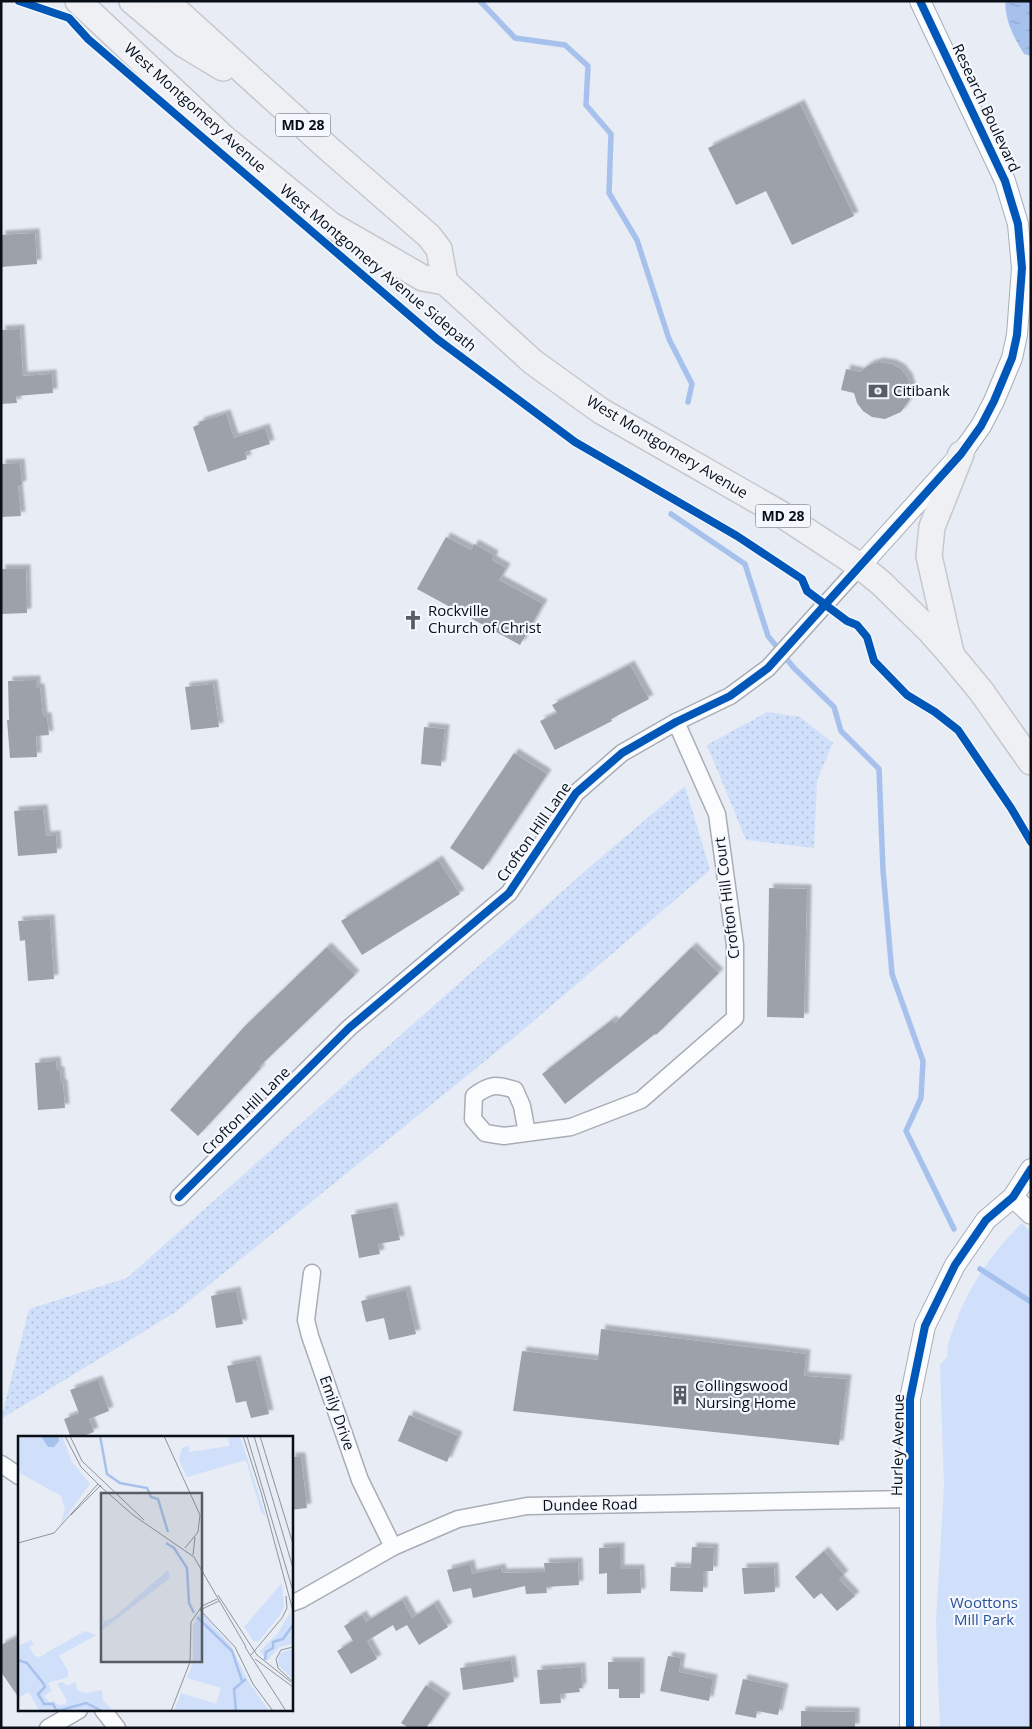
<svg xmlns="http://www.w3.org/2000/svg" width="1032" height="1729" font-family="'Open Sans',sans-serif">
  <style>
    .grass { fill: url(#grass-dots) }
    .park { fill: #d0dffa }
    .water { fill: url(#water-ripples) }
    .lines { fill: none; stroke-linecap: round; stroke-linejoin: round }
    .stream { stroke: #a7c1ed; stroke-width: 5.5 }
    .building { fill: #9da2aa; filter: url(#shadow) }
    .minor-casing { stroke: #a8adb6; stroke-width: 19 }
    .tertiary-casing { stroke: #a8adb6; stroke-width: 22 }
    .primary-casing { stroke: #c5c8cd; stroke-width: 28 }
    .minor { stroke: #fbfcfe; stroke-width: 16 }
    .tertiary { stroke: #fbfcfe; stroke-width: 20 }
    .primary { stroke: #eef0f4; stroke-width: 25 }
    .cycleway-casing { stroke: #f4f7fd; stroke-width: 11 }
    .cycleway { stroke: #0057b8; stroke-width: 8 }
    .labels { text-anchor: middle; stroke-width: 4.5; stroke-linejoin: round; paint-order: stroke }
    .shield { fill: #f4f7fd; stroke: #50555c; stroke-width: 1 }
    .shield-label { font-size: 14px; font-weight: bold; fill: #090f17 }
    .street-label { font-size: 15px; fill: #090f17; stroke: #f4f7fd }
    .poi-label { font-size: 15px; fill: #090f17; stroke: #f4f7fd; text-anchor: start }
    .park-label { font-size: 15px; fill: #285197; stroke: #f4f7fd }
    .inset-river { fill: none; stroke: #a7c1ed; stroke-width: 2.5 }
    .inset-road { fill: none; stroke: #8e949c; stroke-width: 1 }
    .view { fill: #575c65; fill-opacity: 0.15; stroke: #575c65; stroke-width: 2.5 }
    .inset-edge { fill: none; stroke: #090f17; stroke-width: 2.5 }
  </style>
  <defs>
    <pattern id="grass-dots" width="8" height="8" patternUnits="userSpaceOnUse" patternTransform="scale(1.25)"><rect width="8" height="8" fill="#d0dffa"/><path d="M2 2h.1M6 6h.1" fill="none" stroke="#b1bed6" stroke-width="1.8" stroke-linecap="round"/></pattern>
    <pattern id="water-ripples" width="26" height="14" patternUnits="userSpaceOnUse" patternTransform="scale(1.25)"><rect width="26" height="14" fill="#a7c1ed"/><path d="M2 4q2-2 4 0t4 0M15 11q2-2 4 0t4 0" fill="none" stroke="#8ea5ca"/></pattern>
    <filter id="shadow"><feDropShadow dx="4.5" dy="-4.5" stdDeviation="1" flood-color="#0004"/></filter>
  </defs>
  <rect width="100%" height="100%" fill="#e7ecf5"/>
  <!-- grass -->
  <g class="grass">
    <path d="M767,712L800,717L833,743L817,780L814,848L746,840L707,745Z"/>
    <path d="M685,786L710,870L516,1036L177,1311L1,1419L29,1309L127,1278L591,866Z"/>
  </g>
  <!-- park -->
  <path class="park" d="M1022,1223L1031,1233V1728H940L936,1622L944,1485L940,1365L948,1356C946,1348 950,1338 953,1330C967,1289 991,1253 1022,1223Z"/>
  <!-- water -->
  <path class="water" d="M1005,1H1031V56L1024,54C1013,35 1006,24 1005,1Z"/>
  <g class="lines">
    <!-- stream -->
    <g class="stream">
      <path d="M480,1L515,38L565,45L588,66L586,105L611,134L609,193L637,240L669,339L692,384L688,402"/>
      <path d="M671,514L745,564L768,636L794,668L834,707L841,731L879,769L883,870L892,974L923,1061L921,1098L906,1131L954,1229"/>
      <path d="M980,1269L1031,1302"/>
    </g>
  </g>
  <!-- building -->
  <g class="building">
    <path d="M800,104L854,216L792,245L766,191L736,205L708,148Z"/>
    <path d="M35,233L37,264L1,267V235Z"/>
    <path d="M20,329L23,376L52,374L53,393L16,396L17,403L1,404V330Z"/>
    <path d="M879,362L892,364L901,369L908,378L911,388L910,399L901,412L885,419L872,417L863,411L857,403L854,393L841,390L846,369L860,372L869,365Z"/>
    <path d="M226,414L234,438L265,428L270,444L245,452L247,459L208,472L193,427L200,424L199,422Z"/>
    <path d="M20,463L22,485L18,486L21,516L1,517V464Z"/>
    <path d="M446,537L471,550L474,544L494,555L492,560L506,568L499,580L543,604L520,645L417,589Z"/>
    <path d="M1,569H26L27,613L1,614Z"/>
    <path d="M630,665L649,699L611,719L612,721L555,750L540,721L557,713L552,705Z"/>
    <path d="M36,680V688H40L43,717H47L49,735L36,736L37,757L10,758L7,720H9L8,681Z"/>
    <path d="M213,684L219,727L191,730L185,687Z"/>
    <path d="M424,727L445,729L441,766L421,764Z"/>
    <path d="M514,753L547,774L483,870L450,848Z"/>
    <path d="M43,809L46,836L56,835L57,853L18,856L14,811Z"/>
    <path d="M438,860L460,894L362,955L341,921Z"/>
    <path d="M769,888L807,889L804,1018L767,1017Z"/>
    <path d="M50,919L54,979L28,981L25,940L20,941L18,921Z"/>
    <path d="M327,947L355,975L259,1067L261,1068L198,1136L170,1110L244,1027Z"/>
    <path d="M692,947L719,973L656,1035L655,1034L565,1104L542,1074L612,1020L615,1023Z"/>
    <path d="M56,1061L57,1071H60L61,1084H63L65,1108L38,1110L35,1063Z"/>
    <path d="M393,1207L400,1240L378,1244L380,1254L359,1258L351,1215Z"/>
    <path d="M406,1290L416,1334L389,1340L384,1318L366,1322L361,1301Z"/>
    <path d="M236,1291L243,1324L216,1328L211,1296Z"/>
    <path d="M601,1329L806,1354L804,1376L847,1379L839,1445L513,1411L522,1351L598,1360Z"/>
    <path d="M256,1360L269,1414L251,1418L246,1401L236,1403L227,1366Z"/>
    <path d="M98,1380L109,1411L89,1419L94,1432L78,1438H71L64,1419L79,1413L70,1390Z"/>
    <path d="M409,1415L458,1436L447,1462L398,1441Z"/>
    <path d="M291,1457H301L307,1508L291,1510Z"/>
    <path d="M620,1547V1569H640L641,1593L607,1594V1573L599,1574V1548Z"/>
    <path d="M692,1547L714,1548L713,1571H703V1592L670,1591L671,1567L691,1568Z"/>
    <path d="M824,1551L844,1575L839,1579L855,1596L837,1611L821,1593L814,1599L795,1577Z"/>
    <path d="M578,1562L579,1585L546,1587L547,1593L526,1594L525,1586L473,1598L471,1588L453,1592L447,1570L470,1564L472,1574L501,1568L502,1573L545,1572L544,1563Z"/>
    <path d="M774,1567L775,1592L744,1594L742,1568Z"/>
    <path d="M402,1600L412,1618L434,1604L448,1627L419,1645L407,1625L396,1631L393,1625L367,1641L377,1659L351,1674L337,1651L353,1641L344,1626L362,1615L366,1622Z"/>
    <path d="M19,1636V1698L1,1672V1645Z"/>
    <path d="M668,1656L681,1658L679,1672L713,1679L709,1701L660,1691Z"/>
    <path d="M511,1660L514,1682L463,1690L460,1668Z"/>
    <path d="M608,1662H640V1698H619V1689H608Z"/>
    <path d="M581,1667L582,1688H579L580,1692L560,1694L561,1703L540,1704L537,1670Z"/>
    <path d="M743,1679L784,1688L778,1715L757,1711L756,1718L735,1714Z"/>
    <path d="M426,1685L446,1698L426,1728H409L401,1723Z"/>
    <path d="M801,1711L855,1712V1728H801Z"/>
  </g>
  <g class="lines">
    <defs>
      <g id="minor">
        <path d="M527,1133L522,1106L515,1090C496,1084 490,1084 474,1096L473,1119L485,1133L504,1136L571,1127L641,1100L735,1018V945L717,814L676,722"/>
        <path d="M179,1197L349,1028L509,893L576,793L622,753L676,722L730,696L768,668L860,566"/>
        <path d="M312,1273L306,1320L310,1336L360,1480L393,1547"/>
        <path d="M1,1464L19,1476"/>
        <path d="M291,1603L300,1600L393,1547L458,1519L527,1506L910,1499"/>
        <path d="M103,1710L117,1728"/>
        <path d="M48,1728L79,1710"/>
      </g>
      <g id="tertiary">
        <path d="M860,566L961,454L981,426L994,401L1012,358L1017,335L1022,268L1018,224L1005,181L920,1"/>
        <path d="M1013,1197L1031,1214"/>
        <path d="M910,1728V1399L925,1326L955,1265L986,1220L1013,1197L1031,1169"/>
      </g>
      <g id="primary">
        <path d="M78,1L224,138L331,225L423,278L445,282L533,362L601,411L781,514L860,566L881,583L929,630L952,656L981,691L1031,762"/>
        <path d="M132,1L183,44L223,68"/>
        <path d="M166,1L329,149L429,236L439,249L445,282"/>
        <path d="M951,653L929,556L932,527L961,454"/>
      </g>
    </defs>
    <!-- minor casing -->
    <use href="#minor" class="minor-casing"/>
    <!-- tertiary casing -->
    <use href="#tertiary" class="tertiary-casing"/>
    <!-- primary casing -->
    <use href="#primary" class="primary-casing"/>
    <!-- minor -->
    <use href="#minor" class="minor"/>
    <!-- tertiary -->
    <use href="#tertiary" class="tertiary"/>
    <!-- primary -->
    <use href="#primary" class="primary"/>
    <defs>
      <g id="cycleway">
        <path d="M19,1L69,18L88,39L437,339L575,442L737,536L802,579L807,591L847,621L857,625L867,637L874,661L907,695L935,712L958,730L1011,808L1031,842"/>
        <path d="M179,1197L349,1028L509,893L576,793L622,753L676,722L730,696L768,668L961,454L981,426L994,401L1012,358L1017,335L1022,268L1018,224L1005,181L920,1"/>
        <path d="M910,1728V1399L925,1326L955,1265L986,1220L1013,1197L1031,1169"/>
      </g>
    </defs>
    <!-- cycleway casing -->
    <use href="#cycleway" class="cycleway-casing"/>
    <!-- cycleway -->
    <use href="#cycleway" class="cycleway"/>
  </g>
  <!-- icons -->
  <defs>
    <symbol id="bank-bare" viewBox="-9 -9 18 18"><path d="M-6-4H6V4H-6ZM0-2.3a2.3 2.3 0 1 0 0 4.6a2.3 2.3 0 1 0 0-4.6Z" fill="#575c65" stroke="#f4f7fd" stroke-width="2.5" paint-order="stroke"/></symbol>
    <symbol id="church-bare" viewBox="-9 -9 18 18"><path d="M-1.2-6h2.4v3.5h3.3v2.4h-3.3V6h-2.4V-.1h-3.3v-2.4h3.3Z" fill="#575c65" stroke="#f4f7fd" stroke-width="2.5" paint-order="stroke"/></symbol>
    <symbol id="building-bare" viewBox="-9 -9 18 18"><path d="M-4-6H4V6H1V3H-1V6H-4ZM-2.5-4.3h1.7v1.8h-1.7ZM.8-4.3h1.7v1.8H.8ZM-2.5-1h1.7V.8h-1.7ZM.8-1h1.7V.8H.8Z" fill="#575c65" stroke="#f4f7fd" stroke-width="2.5" paint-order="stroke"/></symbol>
  </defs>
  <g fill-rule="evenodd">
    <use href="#bank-bare" x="864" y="377" width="28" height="28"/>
    <use href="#church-bare" x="399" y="606" width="28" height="28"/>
    <use href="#building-bare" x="666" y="1381" width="28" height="28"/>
  </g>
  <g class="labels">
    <!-- shield labels -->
    <g class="shield">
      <rect x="275.5" y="113.5" width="55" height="23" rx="4"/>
      <rect x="755.5" y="504.5" width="55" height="23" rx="4"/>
    </g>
    <g class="shield-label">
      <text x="303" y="130">MD 28</text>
      <text x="783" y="521">MD 28</text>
    </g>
    <!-- street labels -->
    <g class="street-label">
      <text transform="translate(195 108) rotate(42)" y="5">West Montgomery Avenue</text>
      <text transform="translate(986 108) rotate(65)" y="5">Research Boulevard</text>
      <text transform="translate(378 268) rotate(40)" y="5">West Montgomery Avenue Sidepath</text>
      <text transform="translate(667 447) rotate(31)" y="5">West Montgomery Avenue</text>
      <text transform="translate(534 832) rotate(-55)" y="5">Crofton Hill Lane</text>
      <text transform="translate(727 898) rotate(-97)" y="5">Crofton Hill Court</text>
      <text transform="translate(246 1111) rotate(-45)" y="5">Crofton Hill Lane</text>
      <text transform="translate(337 1413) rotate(71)" y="5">Emily Drive</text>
      <text transform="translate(898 1445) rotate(-89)" y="5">Hurley Avenue</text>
      <text transform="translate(590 1505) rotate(-1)" y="5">Dundee Road</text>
    </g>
    <!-- poi labels -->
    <g class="poi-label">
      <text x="893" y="396">Citibank</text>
      <text x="428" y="616">Rockville<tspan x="428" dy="17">Church of Christ</tspan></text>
      <text x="695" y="1391">Collingswood<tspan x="695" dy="17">Nursing Home</tspan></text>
    </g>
    <!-- park labels -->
    <g class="park-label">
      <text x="984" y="1608">Woottons<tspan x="984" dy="17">Mill Park</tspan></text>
    </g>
  </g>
  <!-- overview -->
  <g transform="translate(18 1436)">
    <rect width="275" height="275" fill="#e7ecf5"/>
    <path d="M150,134L152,142L83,195L86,185L95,182ZM67,195L78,199L25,229L28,217Z" fill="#d0dffa"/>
    <path d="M209,0H222L248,81L243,76L228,24L169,41L161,24L164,12L171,9V16L212,10ZM264,147L266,171L262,179L241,205L236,206L226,191ZM272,176L275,208L261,211L249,225L242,215L260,197ZM275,213V243L261,230L260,223L262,217ZM44,246L50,250L57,246L60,255L67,257L84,254L85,264L95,275H22L13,256L25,258L31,266L36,265L41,269L48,268L49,264L39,248Z" fill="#d0dffa"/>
    <path d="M0,0H44L54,26L72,48L42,89L47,73L43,60L0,36ZM183,176L213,210L230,245L251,275H156L163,257L198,268L203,252L169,242L175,226V190ZM13,204L16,208L11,211L17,220L22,221L37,213L50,235V241L30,247L34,255L22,262L25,270L38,275H21L11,256L0,262V210Z" fill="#d0dffa"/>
    <path d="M23,0H40L41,5L36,11H30Z" fill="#a7c1ed"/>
    <path class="inset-river" d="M82,0L89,38L102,47L129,52L133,61L140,63L150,96M148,107L156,112L169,132L171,167L176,177M179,181L214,215L224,245M0,224L9,227L25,247L27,251L20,258L26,268H35L38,274H43L68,267L84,275M247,224L248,216L255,212V206L265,203L275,189M218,275L216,253L228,243"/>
    <path class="inset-road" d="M47,0L63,31L82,50L115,79L176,121L228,211M52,0L64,25L126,84M146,0L182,79L180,96L167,112M225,0L243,56L275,175M229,0L275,155M236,0L275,132M242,0L275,108M53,79L83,49M0,107L36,97L80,48M175,119L177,101M200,159L239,219L273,246M182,174L217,211L235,248L255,275M182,174L201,165M227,211L268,275M275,211L263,214L258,223L260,232L275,246M233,219L264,182L269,172L268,160M237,223L275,251M153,275L172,226L173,186L184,170L199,163"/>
    <path class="view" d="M83,57H184V226H83Z"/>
    <rect width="275" height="275" class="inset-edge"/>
  </g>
  <!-- border -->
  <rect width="1032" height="1729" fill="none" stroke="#090f17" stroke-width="5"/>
</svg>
